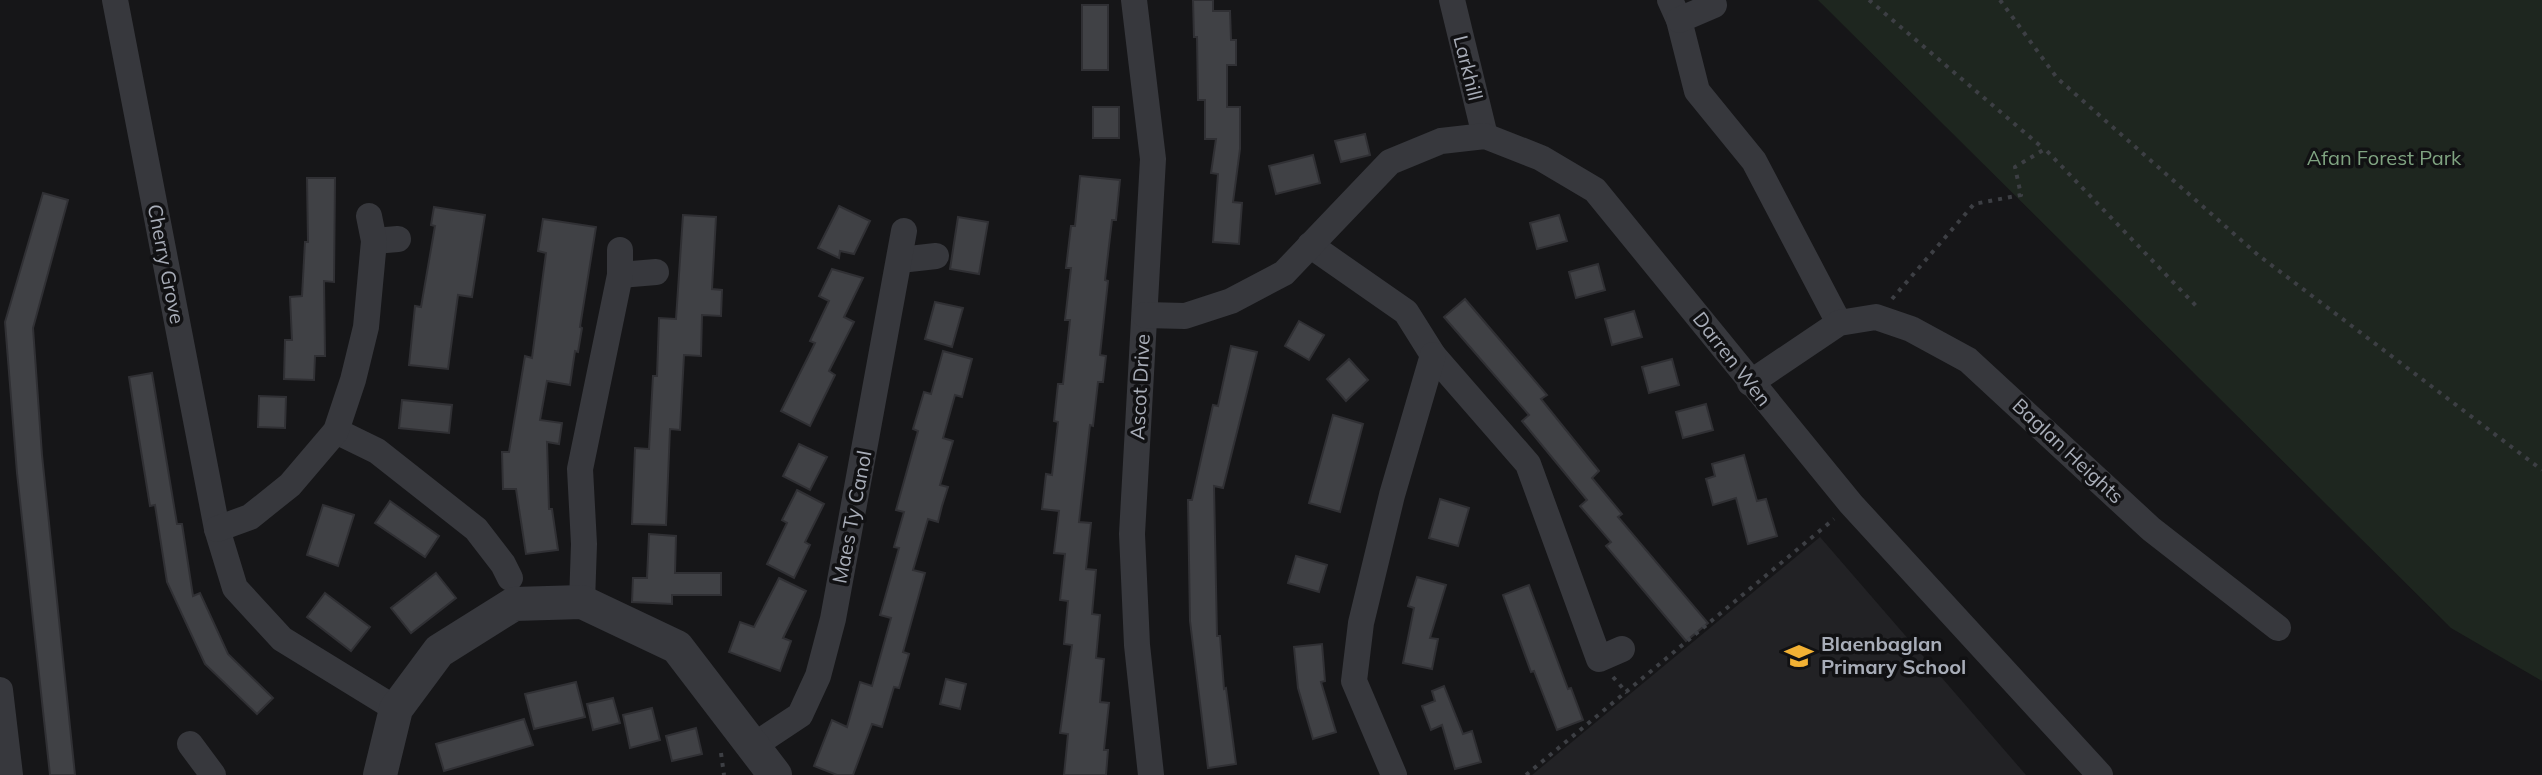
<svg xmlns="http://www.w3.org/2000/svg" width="2542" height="775" font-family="Mulish,sans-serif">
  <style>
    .built { fill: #222225 }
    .green { fill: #1e261f }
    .building { fill: #404145; stroke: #303034; stroke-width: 2 }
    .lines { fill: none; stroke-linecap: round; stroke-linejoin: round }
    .path { stroke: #3d3f44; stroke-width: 4; stroke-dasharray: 4 6; stroke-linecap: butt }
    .minor { stroke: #37383d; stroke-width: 26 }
    .tertiary { stroke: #37383d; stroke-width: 34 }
    .labels { text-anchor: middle; stroke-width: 7; stroke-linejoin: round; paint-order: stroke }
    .street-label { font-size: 20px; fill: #a8adb8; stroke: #111113 }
    .park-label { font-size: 20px; fill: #7fa381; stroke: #111113 }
    .poi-label { font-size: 20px; font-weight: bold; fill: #a8adb8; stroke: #111113; text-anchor: start }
  </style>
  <rect width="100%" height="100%" fill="#161618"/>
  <!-- built -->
  <path class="built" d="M1820,537L2026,775H1532Z"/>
  <!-- green -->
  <path class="green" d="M1818,0H2542V681L2451,628Z"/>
  <!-- building -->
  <g class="building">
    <path d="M1193,0H1213V11H1230L1231,40H1236V65H1227V107H1240V149L1233,202L1242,203L1239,244L1213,242L1218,174L1211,173L1216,139H1205V100H1198L1197,37H1194Z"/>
    <rect x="1082" y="5" width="26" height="65"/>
    <rect x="1093" y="107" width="26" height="31"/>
    <path d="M1365,134L1370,155L1341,162L1335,141Z"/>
    <path d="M1313,155L1320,183L1276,194L1269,166Z"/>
    <path d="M1080,176L1120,180L1116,220H1112L1105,280L1108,281L1100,355L1106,356L1103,382H1098L1093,426L1090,425L1079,522L1091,523L1086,569L1096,570L1092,614L1100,615L1096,658L1104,659L1100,702L1109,703L1104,750H1108L1106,775H1064L1068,734L1060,733L1072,645L1064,644L1068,601L1060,600L1065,554L1054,553L1059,511L1042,509L1046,474L1052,475L1058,422L1054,421L1058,384H1063L1070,320H1065L1071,268H1066L1071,226H1075Z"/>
    <path d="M307,178H335L334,282L324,281L325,356H315L314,380L284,379L285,340H292L290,297L302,296L305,242H308Z"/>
    <path d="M43,193L68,200L33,328L42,455L75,775H50L17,473L5,322Z"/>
    <path d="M839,206L870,221L854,254L840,251L839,258L818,248Z"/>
    <path d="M434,207L485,215L472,297L458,295L448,369L409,365L415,306L421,307L435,226L431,225Z"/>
    <path d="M683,215L716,217L712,289L722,290L721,316L702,315L701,356L684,355L680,430L670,429L666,525L632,524L635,448L649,449L653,376H657L659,318L676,319Z"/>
    <path d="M1559,215L1567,241L1537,249L1530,223Z"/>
    <path d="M958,217L988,222L979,274L950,269Z"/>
    <path d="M543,219L596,227L580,327L582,328L578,352L575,351L570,385L547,381L540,420L562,423L559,444L547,442L549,509H552L558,550L526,554L516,489H503L502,452H509L525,356L532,358L546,253L538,251Z"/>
    <path d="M1598,264L1605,290L1576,298L1569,272Z"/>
    <path d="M832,269L863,278L844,317L854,322L829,371L835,375L810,426L781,411L815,343L810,341L829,301L819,296Z"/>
    <path d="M1465,299L1547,395L1541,399L1599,471L1592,478L1622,514L1618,517L1708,623L1686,641L1606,546L1611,542L1580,506L1587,500L1522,421L1529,415L1444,317Z"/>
    <path d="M935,302L963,308L952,347L925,339Z"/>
    <path d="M1634,311L1642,337L1612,345L1605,319Z"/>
    <path d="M1299,321L1324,335L1309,360L1285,346Z"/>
    <path d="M1231,346L1257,352L1223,488L1214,486L1217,636H1220L1224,689L1226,688L1236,764L1208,768L1190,621L1188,500H1192L1213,405L1218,406Z"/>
    <path d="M943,351L972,359L962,397L955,395L943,438L953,441L940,485L948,487L942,506L938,522L928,519L913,570L925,573L903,652L909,654L899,688L894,687L882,727L872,724L853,775H837L814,766L832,720L847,727L860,682L872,686L891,618L880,615L899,548L894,547L904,512L896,510L918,431L913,429L924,392L931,394Z"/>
    <path d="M1349,359L1368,380L1346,401L1327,379Z"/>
    <path d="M1672,359L1679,385L1649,393L1642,367Z"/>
    <path d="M152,373L177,524H182L193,596L200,593L228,654L273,698L257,714L205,664L167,582L155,505L150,506L129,377Z"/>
    <path d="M259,396L286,397L285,428L258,427Z"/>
    <path d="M402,400L452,405L449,433L399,428Z"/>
    <path d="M1706,404L1713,430L1683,438L1676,412Z"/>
    <path d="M1333,415L1363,424L1340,512L1309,503Z"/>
    <path d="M799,444L827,457L810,490L783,476Z"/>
    <path d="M1744,455L1757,501L1766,499L1777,536L1748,544L1736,498L1713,505L1706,479L1715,476L1712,464Z"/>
    <path d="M797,490L824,504L805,542L810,545L794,578L767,564L787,523L782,520Z"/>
    <path d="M1440,499L1469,508L1458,546L1429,538Z"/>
    <path d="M390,501L439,536L425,557L375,523Z"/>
    <path d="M323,505L354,515L338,566L307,555Z"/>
    <path d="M649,534L676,536L675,573H721V595H672V604L632,602L633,578H647Z"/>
    <path d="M1296,556L1327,565L1319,592L1288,583Z"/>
    <path d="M436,573L456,598L411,633L391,608Z"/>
    <path d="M1417,577L1446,585L1430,638L1438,639L1432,669L1403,663L1414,608L1408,606Z"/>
    <path d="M779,578L806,591L783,638L791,641L780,671L729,652L740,622L754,627Z"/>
    <path d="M1529,585L1568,689L1571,688L1583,720L1557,730L1534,671L1531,672L1503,595Z"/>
    <path d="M325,593L370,627L351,651L307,617Z"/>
    <path d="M1322,644L1325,681L1321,682L1336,732L1313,739L1298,688L1294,647Z"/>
    <path d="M946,679L966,684L960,709L940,704Z"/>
    <path d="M576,682L585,717L534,729L525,694Z"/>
    <path d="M1444,686L1463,734L1472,731L1481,762L1455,769L1442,725L1431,730L1422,706L1435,701L1432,691Z"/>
    <path d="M613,698L620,723L593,730L587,704Z"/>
    <path d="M652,708L660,740L630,748L623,715Z"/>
    <path d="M524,719L533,745L444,771L436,744Z"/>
    <path d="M696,728L702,754L672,761L666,736Z"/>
  </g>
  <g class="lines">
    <!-- path -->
    <g class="path">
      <path d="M1869,0L2044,149"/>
      <path d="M2000,0L2057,78L2258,255L2542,470"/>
      <path d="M1892,299L1974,204L2021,195L2015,167L2045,149L2199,309"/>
      <path d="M1613,677L1627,693"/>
      <path d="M721,753L724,775"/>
      <path d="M1526,775L1834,519"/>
    </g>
    <!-- minor -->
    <g class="minor">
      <path d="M115,0L217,529L235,588L282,639L396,709"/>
      <path d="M1134,0L1153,159L1132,534L1137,645L1151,775"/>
      <path d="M1452,0L1485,136"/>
      <path d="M1670,0L1679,20L1697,91L1754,161L1839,323"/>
      <path d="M1679,20L1714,5"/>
      <path d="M374,241L398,239"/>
      <path d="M1310,245L1406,312L1433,355L1528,464L1599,659L1622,649"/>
      <path d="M900,260L936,256"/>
      <path d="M620,275L656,272"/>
      <path d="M1145,315L1185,316L1231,301L1284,273L1390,162L1441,141L1485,136L1541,158L1595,190L1851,504L2100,775"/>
      <path d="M1750,383L1839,323L1876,317L1911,329L1968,360L2151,529L2278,628"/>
      <path d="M336,431L377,451L476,529L503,564L510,578"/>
      <path d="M217,529L250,517L290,485L336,431L353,380L366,327L374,241L369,216"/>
      <path d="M582,602L584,544L580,469L620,275V250"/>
      <path d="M0,690L10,775"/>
      <path d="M190,744L213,775"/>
      <path d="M753,746L800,715L818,676L833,619L904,231"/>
      <path d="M1394,775L1354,681L1361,623L1392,495L1433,355"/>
    </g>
    <!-- tertiary -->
    <path class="tertiary" d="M380,775L396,709L439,651L514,604L582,602L677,647L775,775"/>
  </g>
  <!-- icons -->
  <defs>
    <symbol id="school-bare" viewBox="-9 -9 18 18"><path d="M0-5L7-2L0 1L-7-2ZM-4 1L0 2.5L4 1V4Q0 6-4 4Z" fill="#f2b134" stroke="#111113" stroke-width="2.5" paint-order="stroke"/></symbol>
  </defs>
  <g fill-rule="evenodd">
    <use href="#school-bare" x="1779" y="636" width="40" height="40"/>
  </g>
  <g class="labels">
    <!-- street labels -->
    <g class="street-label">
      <text transform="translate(1468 68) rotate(76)" y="7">Larkhill</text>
      <text transform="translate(166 264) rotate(79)" y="7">Cherry Grove</text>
      <text transform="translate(1732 359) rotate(52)" y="7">Darren Wen</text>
      <text transform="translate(1140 387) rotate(-87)" y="7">Ascot Drive</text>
      <text transform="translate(2068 451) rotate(43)" y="7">Baglan Heights</text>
      <text transform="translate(852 517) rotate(-79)" y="7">Maes Ty Canol</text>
    </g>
    <!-- park labels -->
    <g class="park-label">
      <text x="2384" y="165">Afan Forest Park</text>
    </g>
    <!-- poi labels -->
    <g class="poi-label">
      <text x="1821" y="651">Blaenbaglan<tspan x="1821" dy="23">Primary School</tspan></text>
    </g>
  </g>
</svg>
